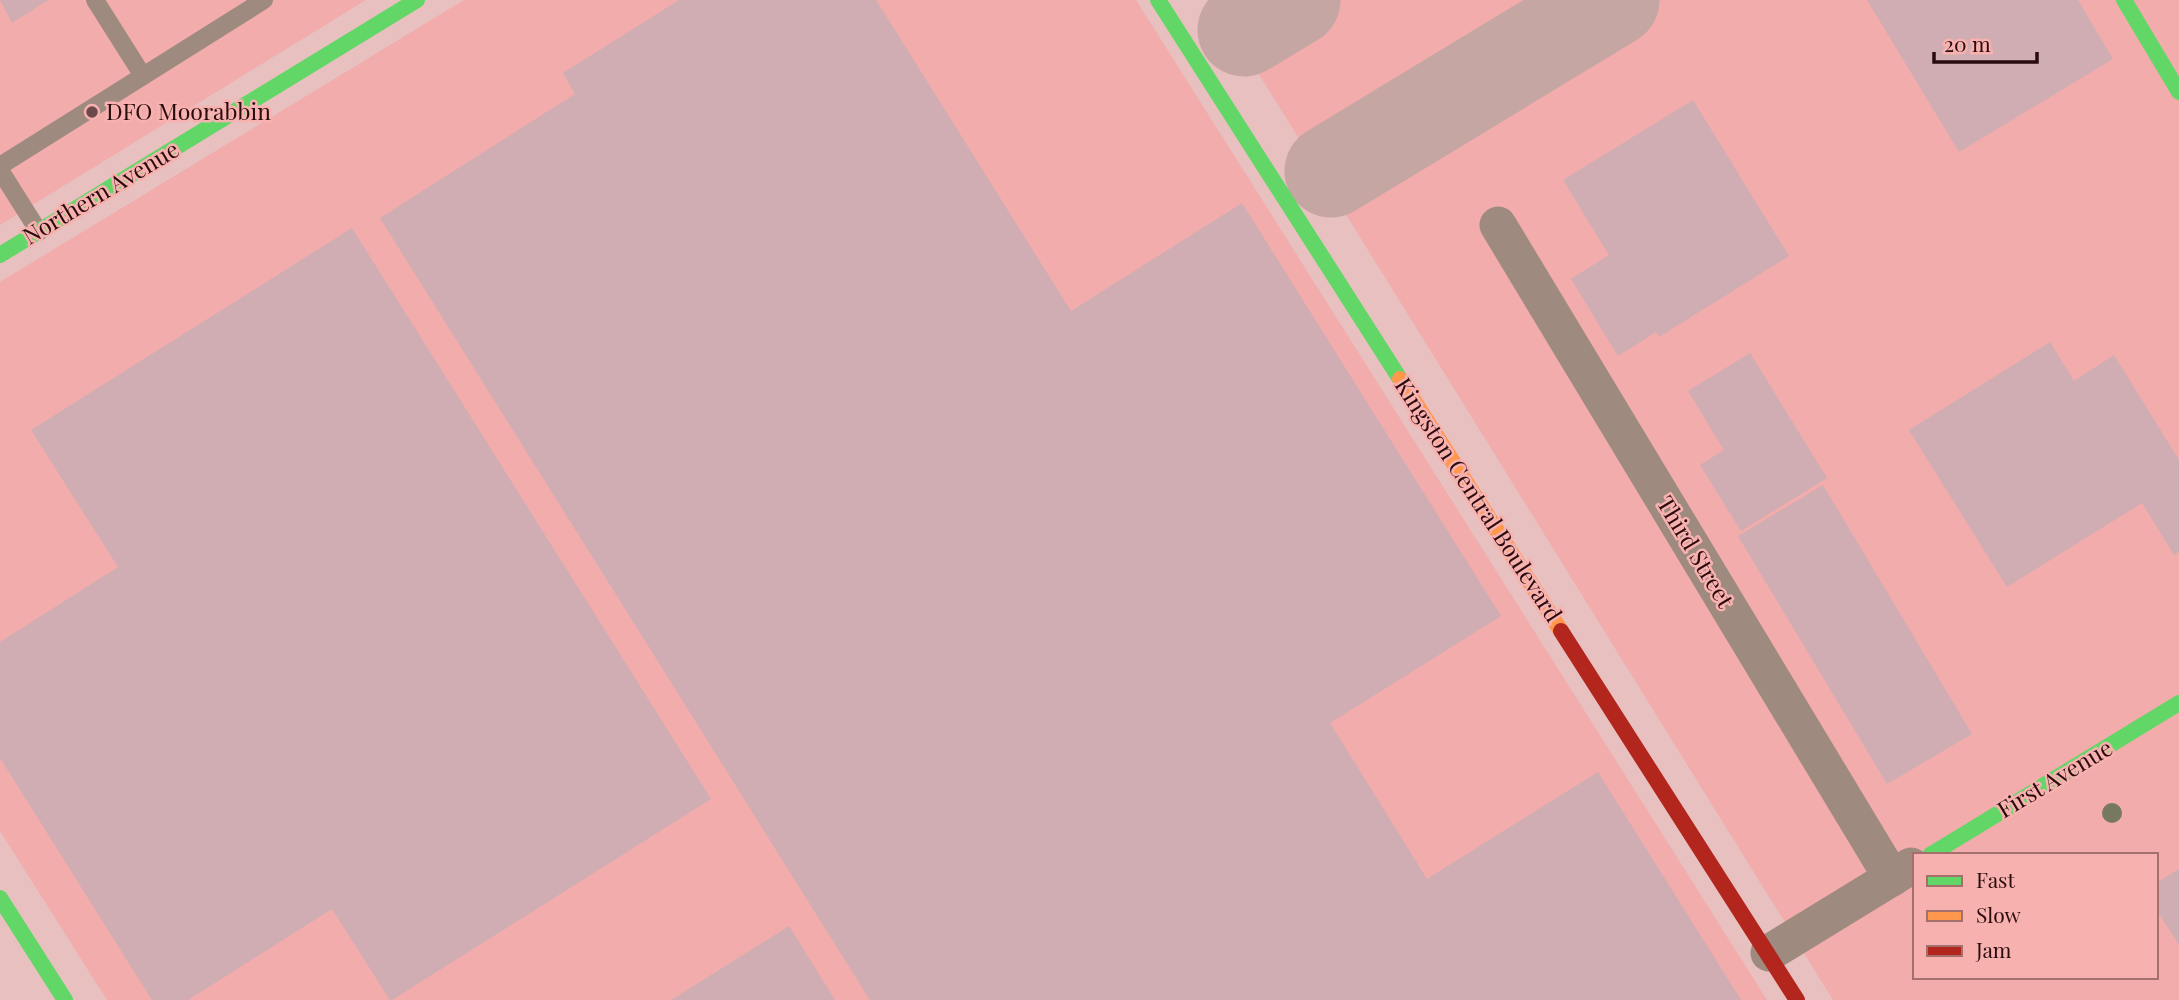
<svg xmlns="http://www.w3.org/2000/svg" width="2179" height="1000" font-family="'Playfair Display',serif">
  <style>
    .built { fill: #f2acac; fill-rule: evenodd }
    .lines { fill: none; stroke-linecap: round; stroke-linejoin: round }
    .taxiway { stroke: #c6a6a2; stroke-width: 93 }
    .building { fill: #cfadb2 }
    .lane { stroke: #9f8a7f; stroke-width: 18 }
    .street { stroke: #9f8a7f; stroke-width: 37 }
    .fast { stroke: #63d668; stroke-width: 16 }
    .slow { stroke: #ff974d; stroke-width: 16 }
    .jam { stroke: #b3261e; stroke-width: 16 }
    .tree { fill: #76785f }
    .poi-dot { fill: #6c4a4b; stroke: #f7b1af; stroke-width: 2.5 }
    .labels { text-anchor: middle; stroke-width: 5; stroke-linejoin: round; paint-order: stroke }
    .poi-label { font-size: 23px; fill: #2a0b0d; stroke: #f7b1af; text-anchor: start }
    .street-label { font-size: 23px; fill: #2a0b0d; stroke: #f7b1af }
  </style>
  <rect width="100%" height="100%" fill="#e7c0bf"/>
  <!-- built -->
  <g class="built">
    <path d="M0,0H366L0,225Z"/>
    <path d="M464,0H1136L1767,1000H107L0,831V282Z"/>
    <path d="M1213,0H2179V1000H1833ZM1915,855H2156V977H1915Z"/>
  </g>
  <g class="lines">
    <!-- taxiway -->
    <g class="taxiway">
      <path d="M1244,30L1294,0"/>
      <path d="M1331,171L1613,0"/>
    </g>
  </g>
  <!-- building -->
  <g class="building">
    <path d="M0,0H48L12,23Z"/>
    <path d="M679,0H876L1071,311L1242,203L1501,616L1330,723L1427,879L1598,772L1741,1000H870L380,218L575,94L563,73Z"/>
    <path d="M1867,0H2078L2113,59L1959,152Z"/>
    <path d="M1693,100L1789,256L1659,337L1656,332L1618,356L1571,279L1609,255L1563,180Z"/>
    <path d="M352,228L711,799L392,1000H390L332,909L188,1000H152L0,758V642L118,567L31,430Z"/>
    <path d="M2050,342L2074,381L2114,355L2179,460V552L2174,555L2142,503L2007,587L1909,430Z"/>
    <path d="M1750,353L1827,478L1741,531L1700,465L1724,450L1688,391Z"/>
    <path d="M1823,485L1972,734L1887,784L1738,536Z"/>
    <path d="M2179,869V945L2156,909V883Z"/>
    <path d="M789,926L835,1000H671Z"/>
  </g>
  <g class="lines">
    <!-- lane -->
    <g class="lane">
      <path d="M95,0L143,76"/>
      <path d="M0,166L264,0"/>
      <path d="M0,170L39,232"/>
    </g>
    <!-- street -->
    <g class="street">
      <path d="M1498,225L1892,878"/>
      <path d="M1769,953L1911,866"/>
    </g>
    <!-- fast -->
    <g class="fast">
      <path d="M1158,0L1400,379"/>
      <path d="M2124,0L2179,92"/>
      <path d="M0,255L417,0"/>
      <path d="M1930,855L2179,703"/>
      <path d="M0,898L65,1000"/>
    </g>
    <!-- slow -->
    <path class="slow" d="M1400,379L1561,631"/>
    <!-- jam -->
    <path class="jam" d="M1561,631L1797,1000"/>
  </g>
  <!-- trees -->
  <circle class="tree" cx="2112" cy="813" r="10"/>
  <!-- markers -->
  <circle class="poi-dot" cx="92" cy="112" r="7"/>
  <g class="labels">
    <!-- poi labels -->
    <g class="poi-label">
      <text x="106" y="120">DFO Moorabbin</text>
    </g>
    <!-- street labels -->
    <g class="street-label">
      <text transform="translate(101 193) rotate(-31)" y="8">Northern Avenue</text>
      <text transform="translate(1478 500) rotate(57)" y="8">Kingston Central Boulevard</text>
      <text transform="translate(1695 552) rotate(59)" y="8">Third Street</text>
      <text transform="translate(2055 779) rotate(-31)" y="8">First Avenue</text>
    </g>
  </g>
  <!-- legend -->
  <rect x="1913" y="853" width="245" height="126" fill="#f7b1af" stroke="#a56f6e" stroke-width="2"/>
  <rect x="1927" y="876" width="35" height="10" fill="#63d668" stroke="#a56f6e" stroke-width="2"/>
  <text x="1976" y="888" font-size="21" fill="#2a0b0d">Fast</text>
  <rect x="1927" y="911" width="35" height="10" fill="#ff974d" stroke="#a56f6e" stroke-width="2"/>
  <text x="1976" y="923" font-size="21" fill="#2a0b0d">Slow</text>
  <rect x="1927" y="946" width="35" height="10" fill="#b3261e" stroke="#a56f6e" stroke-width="2"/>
  <text x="1976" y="958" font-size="21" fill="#2a0b0d">Jam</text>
  <!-- scale -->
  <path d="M1934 52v10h103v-10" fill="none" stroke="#2a0b0d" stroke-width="3.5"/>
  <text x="1944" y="52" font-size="21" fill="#2a0b0d" stroke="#f7b1af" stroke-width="5" paint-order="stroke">20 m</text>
</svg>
